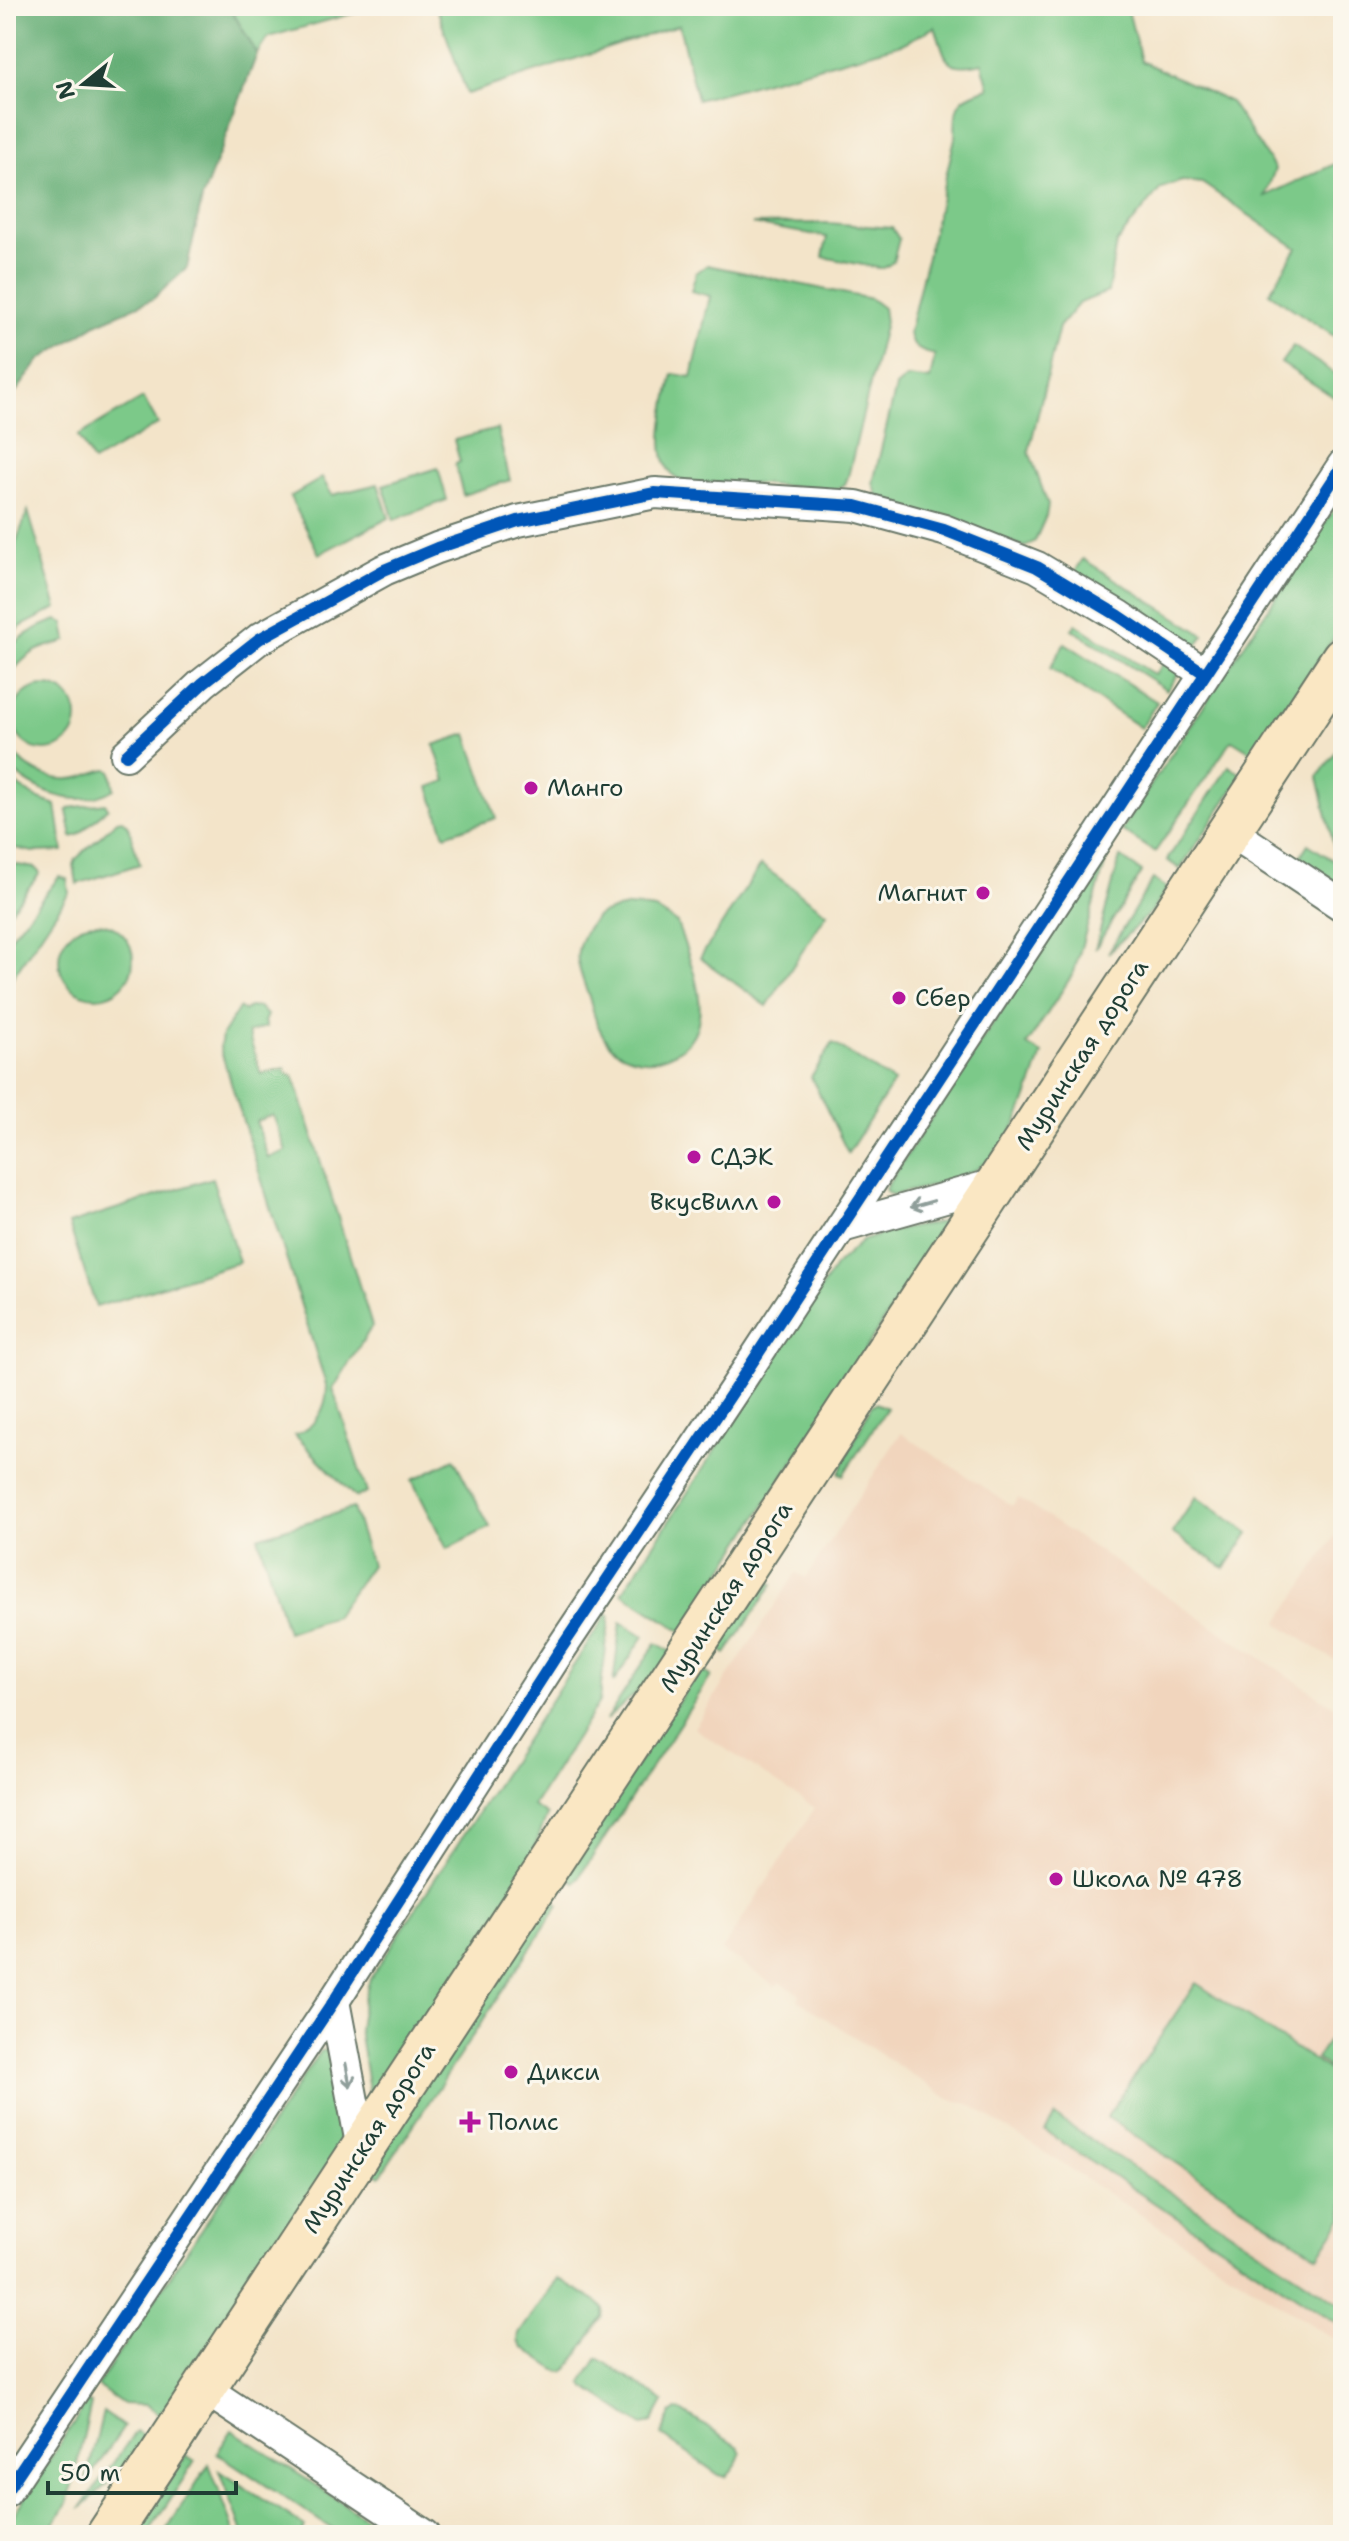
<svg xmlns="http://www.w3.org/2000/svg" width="1349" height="2541" font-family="'Shantell Sans',sans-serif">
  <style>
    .built { fill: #f1d5bd }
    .green { fill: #7bc989; stroke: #4d835e; stroke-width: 2; fill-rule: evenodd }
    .forest { fill: #64ad75; stroke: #427554; stroke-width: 2 }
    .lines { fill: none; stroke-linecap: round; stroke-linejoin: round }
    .street-casing { stroke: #697768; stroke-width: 34 }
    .secondary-casing { stroke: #697768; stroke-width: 46 }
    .street { stroke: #fff; stroke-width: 30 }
    .secondary { stroke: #fae7c3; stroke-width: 42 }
    .cycleway-casing { stroke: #fbf7ec; stroke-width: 17 }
    .cycleway { stroke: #0057b8; stroke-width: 12 }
    .oneway { stroke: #8f9e9a }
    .poi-dot { fill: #b5179e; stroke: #fbf7ec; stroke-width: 3 }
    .labels { text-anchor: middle; stroke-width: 6; stroke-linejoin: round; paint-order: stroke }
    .poi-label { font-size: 24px; fill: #1f3d34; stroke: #fbf7ec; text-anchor: start }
    .street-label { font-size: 24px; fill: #1f3d34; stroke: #fbf7ec }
  </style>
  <rect width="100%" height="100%" fill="#fbf7ec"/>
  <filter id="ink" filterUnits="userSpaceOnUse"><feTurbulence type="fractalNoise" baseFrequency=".0125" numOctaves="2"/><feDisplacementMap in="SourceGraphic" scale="16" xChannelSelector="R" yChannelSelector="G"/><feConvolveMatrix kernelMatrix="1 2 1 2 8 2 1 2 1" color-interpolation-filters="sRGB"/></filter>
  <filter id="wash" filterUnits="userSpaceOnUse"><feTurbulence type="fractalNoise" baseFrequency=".006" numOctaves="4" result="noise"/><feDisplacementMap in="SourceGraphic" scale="32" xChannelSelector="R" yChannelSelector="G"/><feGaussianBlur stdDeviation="1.8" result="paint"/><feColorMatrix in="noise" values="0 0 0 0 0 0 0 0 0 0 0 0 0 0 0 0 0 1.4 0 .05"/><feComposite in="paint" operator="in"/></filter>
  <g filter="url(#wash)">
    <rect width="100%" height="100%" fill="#f3e4c9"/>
    <!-- built -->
    <g class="built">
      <path d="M901,1433L1012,1506L1018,1498L1343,1712V2345L969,2104L949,2099L798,2000L800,1994L781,1982L775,1986L722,1950L815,1808L694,1728L796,1573L806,1578Z"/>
      <path d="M1343,1524V1666L1278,1623Z"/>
    </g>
    <!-- green -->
    <g class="green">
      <path d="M229,6H380L268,37L257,54Z"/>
      <path d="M436,6H1127L1141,61L1230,102L1275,169L1265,196L1343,160V342L1269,293L1297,248L1202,183L1182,181L1161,188L1116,243L1108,292L1079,303L1059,327L1029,451L1048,505L1046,516L1035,541L1025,547L879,499L873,483L896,387L908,377L930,380L935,355C921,352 911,348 909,333L955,138C956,104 954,98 989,88L982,63C943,72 947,59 935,27L902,44L697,100L679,25L467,94Z"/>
      <path d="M828,223L892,228L899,239L893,262L884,268H878L823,257L827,237L752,224Z"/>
      <path d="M707,265L871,299L883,308L885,322L848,477L845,484L835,491L764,484L685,483C646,470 667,402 673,374L692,377L710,296L691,291L696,273Z"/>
      <path d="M1293,346L1343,379V403L1281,363Z"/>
      <path d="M143,398L158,424L93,462L78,436Z"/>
      <path d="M497,429L510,480L463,495L455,464L460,462L454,440Z"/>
      <path d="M438,468L447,500L394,520L383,485Z"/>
      <path d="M322,478L332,495L378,484L389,518L319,554L290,497Z"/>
      <path d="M1343,496V624L1256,755L1232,740L1155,852L1121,830Z"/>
      <path d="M28,511L57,608L22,626L6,638V568Z"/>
      <path d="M1083,559L1204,635L1193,651L1073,575Z"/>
      <path d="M57,620L64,623L67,640C61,644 57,644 49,646C29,651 16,665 6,682V652C20,636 36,627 57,620Z"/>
      <path d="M1076,624L1155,675L1164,662L1181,670L1167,690L1072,629Z"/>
      <path d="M1065,643L1157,702L1141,728L1050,668Z"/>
      <circle cx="45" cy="718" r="32"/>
      <path d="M467,734L496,818L445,835L429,787L446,781L434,745Z"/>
      <path d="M1343,741V856L1335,851L1318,777Z"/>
      <path d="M6,742C21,769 52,785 83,777C92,774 99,770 108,769L111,772L114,789C78,812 30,791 6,763Z"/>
      <path d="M1229,766L1243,775L1180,869L1167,860Z"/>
      <path d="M6,777L36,798L56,805L63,851L33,852L6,846Z"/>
      <path d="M105,803L108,808L78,835L72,837L67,811L69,808Z"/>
      <path d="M123,820L128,826L140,864L77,884L74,865L76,859L117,821Z"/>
      <path d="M1308,844L1343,867V887L1299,858Z"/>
      <path d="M1107,849L1109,850L1074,972L1027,1045L1042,1054C1026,1099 1014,1155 965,1175C943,1185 917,1189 893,1195L887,1193L885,1189Z"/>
      <path d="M1120,857L1142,872L1095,949Z"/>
      <path d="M6,863L35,868L40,873L6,916Z"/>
      <path d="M761,865L827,913L767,1006L700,958Z"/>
      <path d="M59,877L67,879L69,893L6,987V943Z"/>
      <path d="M1153,879L1167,888L1153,910L1108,953Z"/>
      <path d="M631,906L655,909L677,923C692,968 728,1041 658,1059C643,1063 624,1057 612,1047C598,1033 594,1015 589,997C585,986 580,974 578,962C575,947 588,921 601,914C610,910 622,908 631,906Z"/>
      <circle cx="96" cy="960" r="37"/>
      <path d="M249,1007L260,1008L267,1015L264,1022L266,1027L248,1033L261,1074L285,1068L286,1073L294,1077L372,1326L333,1389L367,1493L355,1497L295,1435C316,1426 326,1411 327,1388L220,1048L222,1035L239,1008L244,1011ZM273,1115L286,1151L268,1158L256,1121Z"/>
      <path d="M833,1043L894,1082L848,1153L811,1077Z"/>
      <path d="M212,1178L239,1262L96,1307L69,1224Z"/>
      <path d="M948,1221L683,1632L622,1593L837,1264L862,1241L891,1231Z"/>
      <path d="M876,1403L887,1408L843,1475L839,1473L871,1406Z"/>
      <path d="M454,1459L490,1527L447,1549L412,1480Z"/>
      <path d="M1196,1497L1249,1533L1225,1568L1172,1533Z"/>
      <path d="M353,1508L371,1565L335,1616L287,1632L258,1537Z"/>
      <path d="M769,1582L773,1584L726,1654L715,1647Z"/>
      <path d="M607,1614L610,1616L599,1702L533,1806L547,1815L524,1875L373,2102L370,2097L359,2029L363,2001L370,1979Z"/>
      <path d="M621,1622L644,1636L613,1683Z"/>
      <path d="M656,1643L672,1652L655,1676L606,1720Z"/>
      <path d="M700,1669L711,1676L575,1883L569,1879L567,1869Z"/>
      <path d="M546,1901H554L559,1905L380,2176L375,2173L398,2124Z"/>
      <path d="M1196,1983L1343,2080V2218L1318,2256L1107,2117Z"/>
      <path d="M1343,2017V2077L1316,2059Z"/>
      <path d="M327,2050C341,2077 345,2125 336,2154L162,2416L146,2405L123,2404L97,2386L320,2051Z"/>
      <path d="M1055,2116L1343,2306V2327L1045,2131Z"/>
      <path d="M558,2278L600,2304L604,2309L603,2317L569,2368L564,2372L556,2370L522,2347L518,2341L519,2334Z"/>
      <path d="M598,2358L664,2401L652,2423L642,2425L585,2387L582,2383Z"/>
      <path d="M87,2402L91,2404L68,2502L47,2535H6V2526Z"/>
      <path d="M677,2410L683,2412L738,2447L741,2453C739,2462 733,2471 726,2477L719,2475L661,2435L671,2414Z"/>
      <path d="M103,2412L124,2427L85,2484Z"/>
      <path d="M232,2430L391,2535H341L217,2453Z"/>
      <path d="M136,2431L149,2439L138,2455L80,2509Z"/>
      <path d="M186,2455L195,2461L147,2535H134Z"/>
      <path d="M209,2464L236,2535H163Z"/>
      <path d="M220,2471L305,2527L301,2535H244Z"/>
    </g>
    <!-- forest -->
    <path class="forest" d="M6,6H229L257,54L202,199L187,268L153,299L98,323L40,360L6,405Z"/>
  </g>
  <g filter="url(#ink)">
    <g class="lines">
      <defs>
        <g id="street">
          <path d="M126,755L203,683L259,639L384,570L437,548L518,521L655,493L856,506L944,530L1037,567L1119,616L1204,673"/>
          <path d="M1230,831L1343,906"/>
          <path d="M842,1227L998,1183"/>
          <path d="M334,2001L362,2149"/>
          <path d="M205,2389L425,2535"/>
          <path d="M6,2492L334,2001L556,1656L734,1390L1343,465"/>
        </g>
        <path id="secondary" d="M108,2535L1343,658"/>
      </defs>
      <!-- street casing -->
      <use href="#street" class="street-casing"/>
      <!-- secondary casing -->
      <use href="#secondary" class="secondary-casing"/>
      <!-- street -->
      <use href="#street" class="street"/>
      <!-- secondary -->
      <use href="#secondary" class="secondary"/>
      <defs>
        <g id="cycleway">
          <path d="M126,755L203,683L259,639L384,570L437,548L518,521L655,493L856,506L944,530L1037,567L1119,616L1204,673"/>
          <path d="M6,2492L334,2001L556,1656L734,1390L1343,465"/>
        </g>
      </defs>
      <!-- cycleway casing -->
      <use href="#cycleway" class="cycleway-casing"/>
      <!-- cycleway -->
      <use href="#cycleway" class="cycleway"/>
    </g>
    <!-- one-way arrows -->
    <defs><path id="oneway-shaft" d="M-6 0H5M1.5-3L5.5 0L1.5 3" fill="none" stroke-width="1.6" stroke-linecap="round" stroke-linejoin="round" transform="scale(2)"/></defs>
    <g class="oneway">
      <use href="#oneway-shaft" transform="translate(922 1204) rotate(164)"/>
      <use href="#oneway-shaft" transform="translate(348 2075) rotate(79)"/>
    </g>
  </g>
  <!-- markers -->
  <g class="poi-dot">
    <circle cx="531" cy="788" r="8"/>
    <circle cx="983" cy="893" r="8"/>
    <circle cx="899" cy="998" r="8"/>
    <circle cx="694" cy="1157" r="8"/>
    <circle cx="774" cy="1202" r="8"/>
    <circle cx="1056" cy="1879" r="8"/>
    <circle cx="511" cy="2072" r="8"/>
    <path d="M466 2110h8v8h8v8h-8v8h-8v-8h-8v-8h8z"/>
  </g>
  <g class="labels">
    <!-- poi labels -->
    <g class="poi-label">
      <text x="547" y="796">Манго</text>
      <text x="967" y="901" text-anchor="end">Магнит</text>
      <text x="915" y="1006">Сбер</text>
      <text x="710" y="1165">СДЭК</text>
      <text x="758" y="1210" text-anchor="end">ВкусВилл</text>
      <text x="1072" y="1887">Школа № 478</text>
      <text x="527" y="2080">Дикси</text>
      <text x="488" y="2130">Полис</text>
    </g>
    <!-- street labels -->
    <g class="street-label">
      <text transform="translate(1082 1055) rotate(-57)" y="8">Муринская дорога</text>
      <text transform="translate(726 1597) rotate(-57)" y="8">Муринская дорога</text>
      <text transform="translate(369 2138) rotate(-57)" y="8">Муринская дорога</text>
    </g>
  </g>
  <!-- margin -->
  <rect width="1349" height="2541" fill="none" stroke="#fbf7ec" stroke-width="32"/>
  <!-- north arrow -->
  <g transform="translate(84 84) rotate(252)" stroke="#fbf7ec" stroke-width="6" paint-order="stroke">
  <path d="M0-6L14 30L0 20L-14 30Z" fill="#1f3d34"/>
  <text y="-12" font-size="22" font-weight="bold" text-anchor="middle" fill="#1f3d34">N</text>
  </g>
  <!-- scale -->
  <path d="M48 2481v12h188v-12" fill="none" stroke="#1f3d34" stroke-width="4"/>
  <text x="60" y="2481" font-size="24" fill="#1f3d34" stroke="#fbf7ec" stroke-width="6" paint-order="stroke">50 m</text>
</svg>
